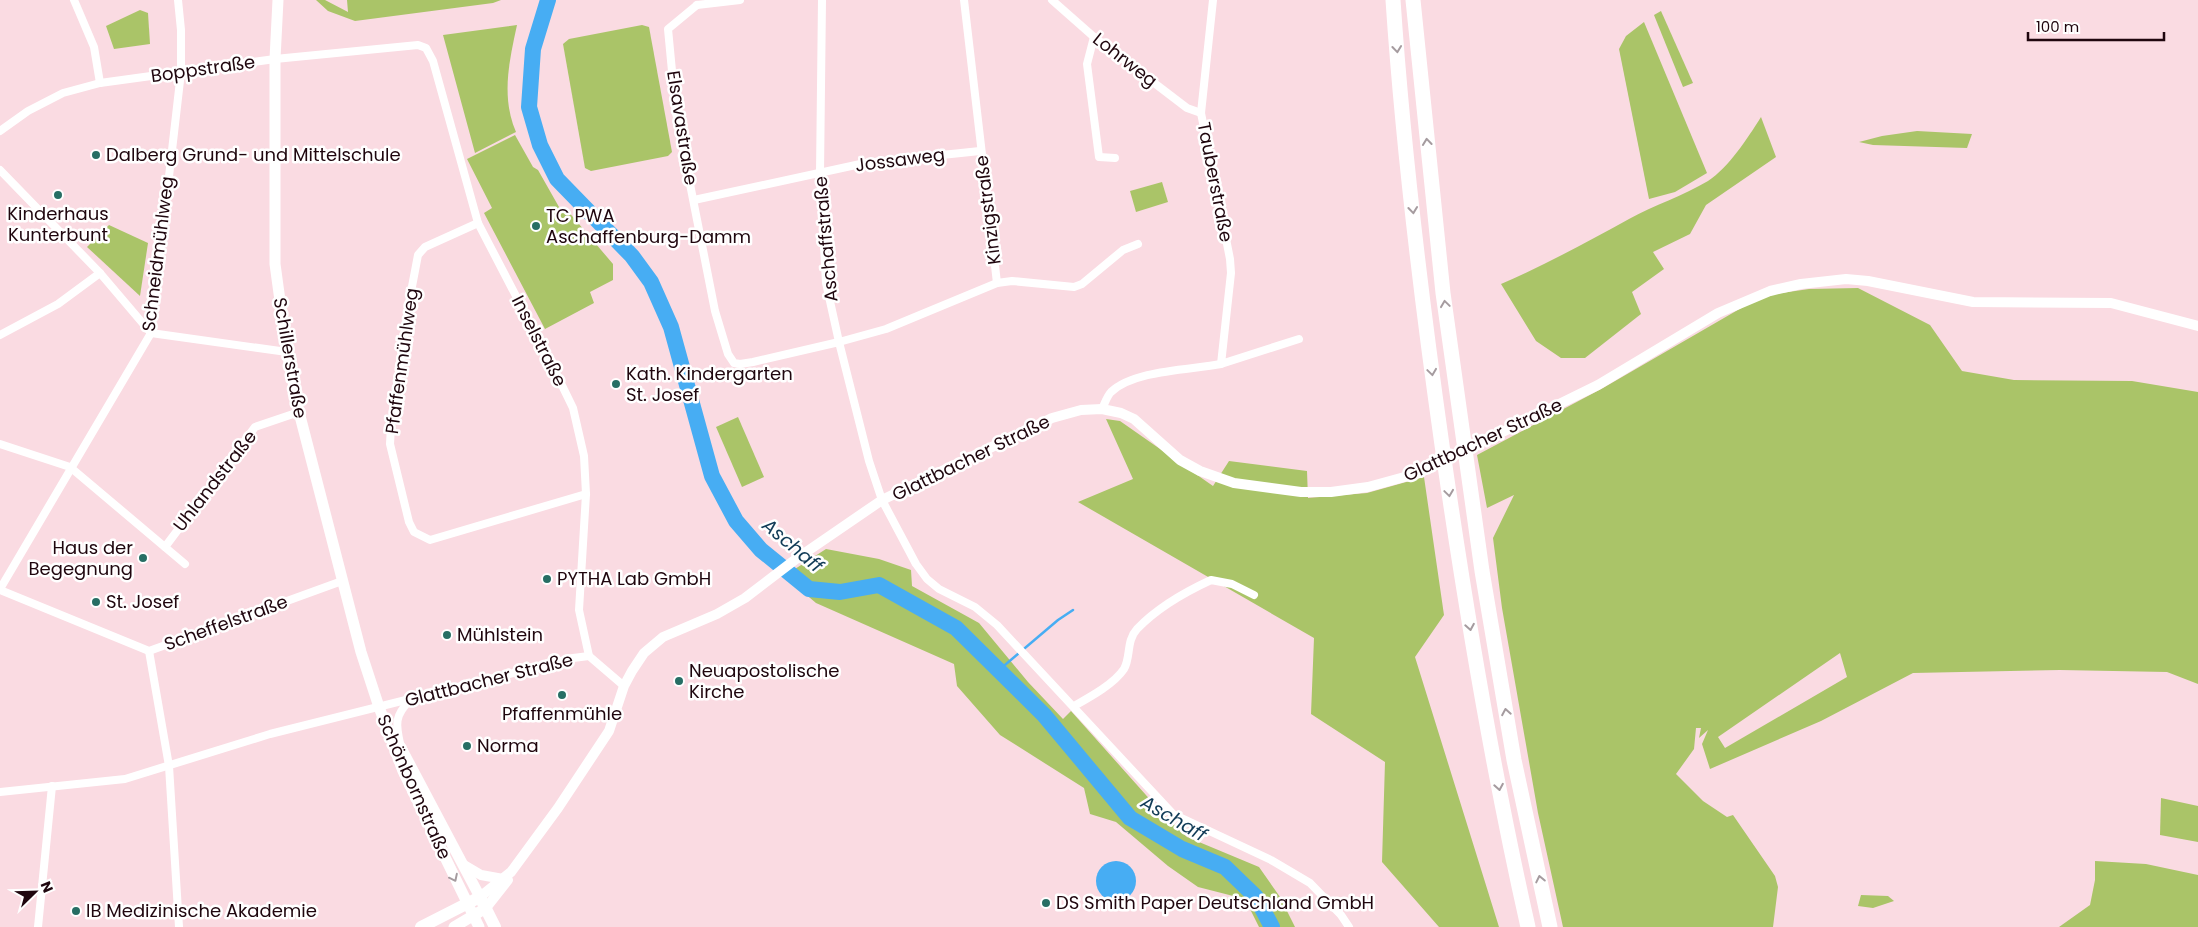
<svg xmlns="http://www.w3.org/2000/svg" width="2198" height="927" font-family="Poppins,sans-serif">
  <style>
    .green { fill: #aac468; fill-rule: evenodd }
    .water { fill: #47adf3 }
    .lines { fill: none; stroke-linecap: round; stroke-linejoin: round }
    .stream { stroke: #47adf3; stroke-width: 2.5 }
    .river { stroke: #47adf3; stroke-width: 16 }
    .minor { stroke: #fff; stroke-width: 8 }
    .tertiary { stroke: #fff; stroke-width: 10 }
    .secondary { stroke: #fff; stroke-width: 11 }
    .primary { stroke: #fff; stroke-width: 12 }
    .motorway { stroke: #fff; stroke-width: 15 }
    .oneway { stroke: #a59b9f }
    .poi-dot { fill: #276e64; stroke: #fff; stroke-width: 2 }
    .labels { text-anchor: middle; stroke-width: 5; stroke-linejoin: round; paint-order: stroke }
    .street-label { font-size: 18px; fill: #1f060e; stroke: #fff }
    .poi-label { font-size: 18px; fill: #1f060e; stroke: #fff; text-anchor: start }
    .water-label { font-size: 19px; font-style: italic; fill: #113b57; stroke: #fff }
  </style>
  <rect width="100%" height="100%" fill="#fadbe2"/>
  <!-- green -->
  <g class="green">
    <path d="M316,0H325L348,12L347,0H501L493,3L355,21L328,11Z"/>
    <path d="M140,10L148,13L150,44L114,49L106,26Z"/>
    <path d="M1661,11L1693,83L1683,87L1654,15Z"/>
    <path d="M1644,22L1707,173L1675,192L1649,199L1619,49L1626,36Z"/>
    <path d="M517,25C509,62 501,97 516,132L475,153L443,35Z"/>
    <path d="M642,25L649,27L672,152L668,156L591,171L585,168L563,44L569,39Z"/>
    <path d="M1761,117L1776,157L1706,205L1690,234L1653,252L1664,269L1632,292L1641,314L1585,358H1561L1536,341L1501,284C1545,265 1587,242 1629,219C1654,205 1683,196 1708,181C1729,167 1747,139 1761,117Z"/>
    <path d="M1917,131L1972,134L1967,148L1873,145L1859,142L1882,136Z"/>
    <path d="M515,135L533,167L538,170L559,207L567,210L613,264V280L590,292L594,303L545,329L484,213L492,208L467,159Z"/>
    <path d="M1162,182L1168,202L1136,212L1130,191Z"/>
    <path d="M109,225L148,243L140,296L87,247Z"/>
    <path d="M1858,288L1930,325L1962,371L2014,380L2132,381L2198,392V684L2167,672L2060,670L1913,673L1821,721L1710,769L1702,744L1708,730L1699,738L1701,728H1696L1694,749L1676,774L1703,801L1727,817L1733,815L1775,876L1778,887L1773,927H1563L1538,813L1502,608L1493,538L1514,495L1487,508L1477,455L1603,388L1762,296L1809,289ZM1840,653L1847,677L1725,748L1718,737Z"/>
    <path d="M738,417L764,477L742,487L716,427Z"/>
    <path d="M1106,419L1120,421L1213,486L1229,461L1307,471L1308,498L1367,493L1424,477L1444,615L1415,657L1499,927H1439L1382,862L1385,762L1311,714L1314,638L1078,502L1133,479Z"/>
    <path d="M826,549L879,559L911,570L912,586L979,623L1028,682L1063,719L1071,711L1162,813L1187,837L1259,867L1280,897L1295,927H1259L1245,899L1198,887L1168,866L1116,822L1090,814L1084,788L1000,735L957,686L954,664L816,603L784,576Z"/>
    <path d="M2161,798L2198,806V842L2160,835Z"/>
    <path d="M2095,861L2146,864L2198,875V927H2059L2090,905L2095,880Z"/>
    <path d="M1861,895L1888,896L1894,901L1873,908L1858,906Z"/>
  </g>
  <!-- water -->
  <circle class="water" cx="1116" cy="881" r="20"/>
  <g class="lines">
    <!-- stream -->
    <path class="stream" d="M999,670L1058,620L1073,610"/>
    <!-- river -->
    <path class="river" d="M548,0L533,49L529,107L540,145L557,179L632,256L651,282L671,327L712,476L736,521L761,550L809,589L840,592L879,585L956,628L1044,715L1130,818L1182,849L1225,867L1256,897L1272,927"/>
    <!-- minor -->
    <g class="minor">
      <path d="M74,0L94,47L100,83"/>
      <path d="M822,0L820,173L826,283L839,342L869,461L882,500L916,564L927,579L939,589L975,607L997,625L1173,814L1271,860L1310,883L1341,915L1349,927"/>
      <path d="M964,0L997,283"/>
      <path d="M1052,0L1094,37L1187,108L1201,113"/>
      <path d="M1213,0L1201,113L1230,259L1231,273L1221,364L1299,339"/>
      <path d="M697,5L668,29L676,113L715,311L728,354L734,363L740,364L753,362L839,342L886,329L997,283L1012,281L1074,287L1082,284L1123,250L1138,244"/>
      <path d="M697,5L740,0"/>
      <path d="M1094,37L1087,64L1099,157L1115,158"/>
      <path d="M0,131L28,111L63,93L100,83L275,59L418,45L426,48L433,61L478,223L555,371L573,408L584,456L586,494L579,610L589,656"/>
      <path d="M0,170L100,273L151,333L287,352"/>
      <path d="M694,200L865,163L980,151"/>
      <path d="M478,223L425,247L418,255L410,297L391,426L390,444L409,522L414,532L430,540L586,494"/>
      <path d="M0,335L58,304L100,273"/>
      <path d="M1102,409C1105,403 1107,396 1111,392C1134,370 1190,370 1221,364"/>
      <path d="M0,444L70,467L185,564"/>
      <path d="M165,547L255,427L299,412"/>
      <path d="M0,589L151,333L181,72V30L178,0"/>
      <path d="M0,590L149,651L342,581"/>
      <path d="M149,651L169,766L179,927"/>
      <path d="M1074,706C1090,697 1114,684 1124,669C1131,657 1126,641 1137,629C1157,608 1185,592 1211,580L1232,584L1254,595"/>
      <path d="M401,748C396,725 393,717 411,699"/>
      <path d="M0,792L125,779L270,734L573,658L589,656L624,686"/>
      <path d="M38,927L52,786"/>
    </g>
    <!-- tertiary -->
    <g class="tertiary">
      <path d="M464,865L481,875L503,879"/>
      <path d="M480,897L511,872L558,808L609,731L624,686L632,671L644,653L663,637L717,614L745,598L796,559L882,500L1052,418L1081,410L1102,409L1121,413L1134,419L1180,460L1200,471L1234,483L1301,492H1331L1368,487L1419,473L1598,385L1718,313L1770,291L1801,284L1846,279L1868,281L1973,302L2111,303L2198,326"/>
      <path d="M486,908L508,880"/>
    </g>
    <!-- secondary -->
    <g class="secondary">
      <path d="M278,0L275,59V264L287,352L299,412L361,652L379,707L403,771L479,927"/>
      <path d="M400,746L480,897"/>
      <path d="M454,927L486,908"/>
    </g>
    <!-- primary -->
    <path class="primary" d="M421,927L480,897L495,927"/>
    <!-- motorway -->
    <g class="motorway">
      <path d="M1393,0C1403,149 1421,297 1442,445C1465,606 1492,768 1528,927"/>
      <path d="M1413,0L1443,293L1482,571L1514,760L1550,927"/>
    </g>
  </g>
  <!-- one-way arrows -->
  <defs><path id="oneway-chevron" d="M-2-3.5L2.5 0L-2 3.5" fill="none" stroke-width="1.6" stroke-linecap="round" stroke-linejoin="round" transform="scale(1.25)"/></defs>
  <g class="oneway">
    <use href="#oneway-chevron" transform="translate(1397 49) rotate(84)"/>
    <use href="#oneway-chevron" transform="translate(1427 142) rotate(-96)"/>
    <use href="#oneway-chevron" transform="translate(1413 210) rotate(84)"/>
    <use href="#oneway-chevron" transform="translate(1445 304) rotate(-98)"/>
    <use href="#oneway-chevron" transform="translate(1432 372) rotate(82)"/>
    <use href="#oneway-chevron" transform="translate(1449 493) rotate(82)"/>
    <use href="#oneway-chevron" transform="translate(1470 627) rotate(80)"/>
    <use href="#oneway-chevron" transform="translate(1506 712) rotate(-100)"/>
    <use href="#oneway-chevron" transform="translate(1499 787) rotate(80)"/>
    <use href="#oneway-chevron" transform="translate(454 878) rotate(64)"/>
    <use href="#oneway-chevron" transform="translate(1540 879) rotate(-102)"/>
  </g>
  <!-- markers -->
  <g class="poi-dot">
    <circle cx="96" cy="155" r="5"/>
    <circle cx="58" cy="195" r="5"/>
    <circle cx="536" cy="226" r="5"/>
    <circle cx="616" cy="384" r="5"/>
    <circle cx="143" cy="558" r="5"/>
    <circle cx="547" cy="579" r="5"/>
    <circle cx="96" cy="602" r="5"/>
    <circle cx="447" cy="635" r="5"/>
    <circle cx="679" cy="681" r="5"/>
    <circle cx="562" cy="695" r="5"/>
    <circle cx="467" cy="746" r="5"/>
    <circle cx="1046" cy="903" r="5"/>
    <circle cx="76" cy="911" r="5"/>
  </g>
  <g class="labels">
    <!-- street labels -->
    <g class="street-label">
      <text transform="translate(1125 60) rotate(38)" y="6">Lohrweg</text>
      <text transform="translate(203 69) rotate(-8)" y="6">Boppstraße</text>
      <text transform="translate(682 128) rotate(81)" y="6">Elsavastraße</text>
      <text transform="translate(900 160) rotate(-7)" y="6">Jossaweg</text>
      <text transform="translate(1215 182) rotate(79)" y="6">Tauberstraße</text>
      <text transform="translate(988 210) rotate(-97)" y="6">Kinzigstraße</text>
      <text transform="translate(826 239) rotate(-95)" y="6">Aschaffstraße</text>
      <text transform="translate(158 254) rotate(-83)" y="6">Schneidmühlweg</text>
      <text transform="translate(539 341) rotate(63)" y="6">Inselstraße</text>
      <text transform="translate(290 358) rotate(80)" y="6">Schillerstraße</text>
      <text transform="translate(402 361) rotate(-82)" y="6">Pfaffenmühlweg</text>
      <text transform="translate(1483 440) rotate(-25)" y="6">Glattbacher Straße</text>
      <text transform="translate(971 458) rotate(-26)" y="6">Glattbacher Straße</text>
      <text transform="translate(215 481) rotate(-52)" y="6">Uhlandstraße</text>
      <text transform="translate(226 623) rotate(-20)" y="6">Scheffelstraße</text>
      <text transform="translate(489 680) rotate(-14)" y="6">Glattbacher Straße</text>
      <text transform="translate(414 787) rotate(66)" y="6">Schönbornstraße</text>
    </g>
    <!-- poi labels -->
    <g class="poi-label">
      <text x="106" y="161">Dalberg Grund- und Mittelschule</text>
      <text x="58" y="220" text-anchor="middle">Kinderhaus<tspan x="58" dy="21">Kunterbunt</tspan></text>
      <text x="546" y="222">TC PWA<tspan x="546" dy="21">Aschaffenburg-Damm</tspan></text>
      <text x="626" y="380">Kath. Kindergarten<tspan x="626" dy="21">St. Josef</tspan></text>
      <text x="133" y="554" text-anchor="end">Haus der<tspan x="133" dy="21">Begegnung</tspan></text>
      <text x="557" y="585">PYTHA Lab GmbH</text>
      <text x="106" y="608">St. Josef</text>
      <text x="457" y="641">Mühlstein</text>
      <text x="689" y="677">Neuapostolische<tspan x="689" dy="21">Kirche</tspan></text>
      <text x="562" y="720" text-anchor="middle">Pfaffenmühle</text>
      <text x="477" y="752">Norma</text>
      <text x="1056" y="909">DS Smith Paper Deutschland GmbH</text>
      <text x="86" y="917">IB Medizinische Akademie</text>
    </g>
    <!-- water labels -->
    <g class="water-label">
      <text transform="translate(793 545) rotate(40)" y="7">Aschaff</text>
      <text transform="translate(1174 818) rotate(30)" y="7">Aschaff</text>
    </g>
  </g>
  <!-- north arrow -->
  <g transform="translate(35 892) rotate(67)" stroke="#ffffff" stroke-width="4" paint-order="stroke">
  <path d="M0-4L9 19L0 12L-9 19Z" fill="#1f060e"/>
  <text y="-8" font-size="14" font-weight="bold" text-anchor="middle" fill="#1f060e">N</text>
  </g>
  <!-- scale -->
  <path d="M2028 32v8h136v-8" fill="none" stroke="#1f060e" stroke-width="2.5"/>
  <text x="2036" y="32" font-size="15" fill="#1f060e" stroke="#ffffff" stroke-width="4" paint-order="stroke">100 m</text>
</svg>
